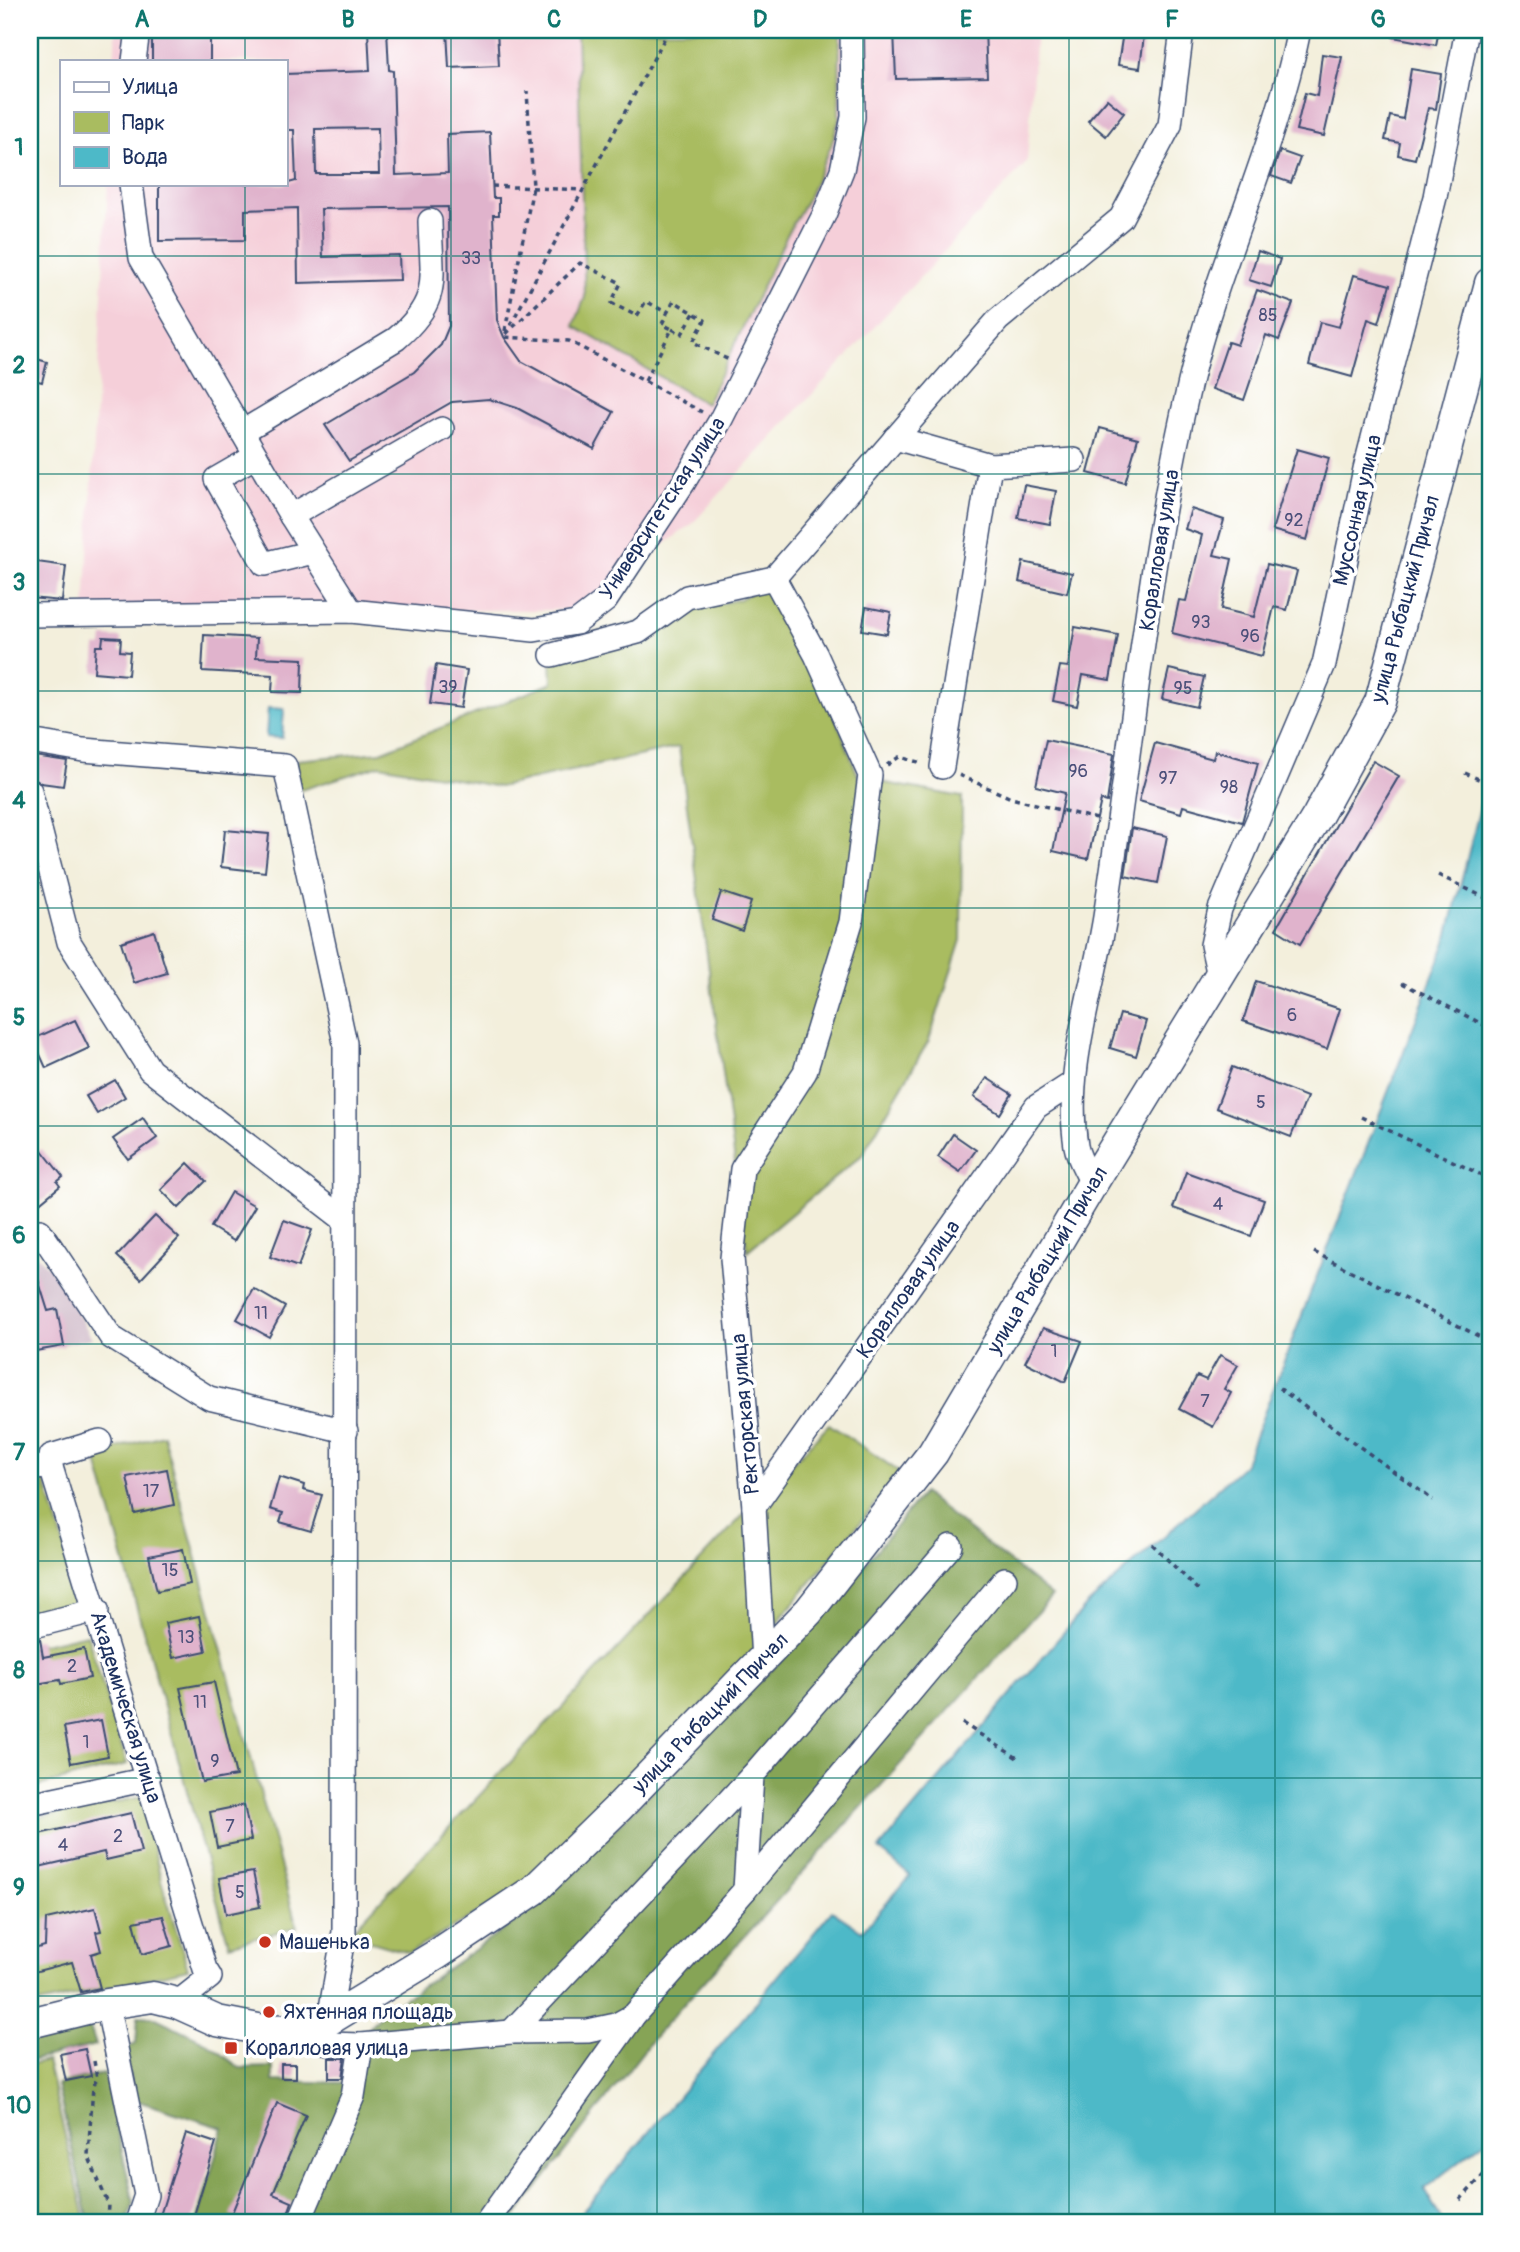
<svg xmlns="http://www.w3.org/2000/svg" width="1520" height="2252" font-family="Pangolin,sans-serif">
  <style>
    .built { fill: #f5cfd9 }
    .industrial { fill: #d1bdcb }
    .green { fill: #a9bc60; stroke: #62765f; stroke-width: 2 }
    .forest { fill: #86a456; stroke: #506a5a; stroke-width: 2 }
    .water { fill: #4db9c8; stroke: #347493; stroke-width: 2 }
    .building { fill: #e0b3cc; fill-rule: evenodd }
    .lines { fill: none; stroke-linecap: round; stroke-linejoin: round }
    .minor-casing { stroke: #3b4c71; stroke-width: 26 }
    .major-casing { stroke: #3b4c71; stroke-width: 33 }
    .path { stroke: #3b4c71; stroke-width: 3.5; stroke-dasharray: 5 5; stroke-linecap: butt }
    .minor { stroke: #fff; stroke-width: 23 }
    .major { stroke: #fff; stroke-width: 30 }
    .grid { fill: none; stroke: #0f766e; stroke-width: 2; stroke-opacity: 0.55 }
    .poi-dot { fill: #c8321e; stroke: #fff; stroke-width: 2.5 }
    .labels { text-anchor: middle; stroke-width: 7; stroke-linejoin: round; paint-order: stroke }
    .number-label { font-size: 18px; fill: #4c507a }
    .street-label { font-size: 21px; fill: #1b2f5e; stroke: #fff }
    .poi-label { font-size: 21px; fill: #1b2f5e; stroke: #fff; text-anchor: start }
    .neatline { fill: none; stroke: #0f766e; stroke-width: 2.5 }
    .grid-label { font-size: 23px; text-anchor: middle; font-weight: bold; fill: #0f766e }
  </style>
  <rect width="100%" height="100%" fill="#fff"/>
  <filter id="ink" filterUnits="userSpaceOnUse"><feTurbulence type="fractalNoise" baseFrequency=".0143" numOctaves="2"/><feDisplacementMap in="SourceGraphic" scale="14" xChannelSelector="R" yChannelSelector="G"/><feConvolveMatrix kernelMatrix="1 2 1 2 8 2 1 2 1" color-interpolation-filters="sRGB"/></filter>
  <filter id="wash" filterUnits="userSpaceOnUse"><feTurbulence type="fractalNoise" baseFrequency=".00686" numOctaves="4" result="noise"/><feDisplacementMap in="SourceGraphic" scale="28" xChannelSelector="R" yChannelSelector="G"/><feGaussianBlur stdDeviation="1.57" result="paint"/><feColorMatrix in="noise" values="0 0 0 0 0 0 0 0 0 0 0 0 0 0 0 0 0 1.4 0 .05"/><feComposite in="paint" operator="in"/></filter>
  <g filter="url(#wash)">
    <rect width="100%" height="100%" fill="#f3efdc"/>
    <!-- built -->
    <path class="built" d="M116,30H1036L1027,162L692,524L575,610H85L108,184H285V61H114Z"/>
    <!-- industrial -->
    <path class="industrial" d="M30,1248L53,1272L92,1338L30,1352Z"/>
    <!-- green -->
    <g class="green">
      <path d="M577,30H840L839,120L831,146L808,198L790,229L706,404L574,326L585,297Z"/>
      <path d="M761,587L778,594L823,685L859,778L962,797L961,940L929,1040L862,1155L747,1251L679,747L499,787L380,765L298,791L297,760L381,752L552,683L550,643L740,599Z"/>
      <path d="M829,1424L901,1473L747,1659L535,1880L409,1953L348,1935Z"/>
      <path d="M163,1435L297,1927L229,1945L95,1454Z"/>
      <path d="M44,1477L82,1606L30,1620V1480Z"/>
      <path d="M87,1634L127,1764L30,1788V1647Z"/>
      <path d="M142,1797L161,1880L188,1969L30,2006V1819Z"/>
      <path d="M47,2061L86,2222H30V2065Z"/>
    </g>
    <!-- forest -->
    <g class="forest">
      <path d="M923,1493L1052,1596L655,2036L511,2222H197L223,2128L134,2100L124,2049L136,2044L138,2016L154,2017L206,2042L240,2068L273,2067V2081L350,2083L353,2045L379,2016L538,1906L813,1628Z"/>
      <path d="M88,2021L96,2045L30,2061V2035Z"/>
      <path d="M104,2073L134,2203L126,2222H89L57,2085Z"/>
    </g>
    <!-- water -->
    <g class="water">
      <path d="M268,708L284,709L282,738L266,737Z"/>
      <path d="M1490,768V2137L1424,2189L1443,2222H574L832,1911L862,1931L910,1876L879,1849L1087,1605L1244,1465L1446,942Z"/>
    </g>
    <g id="blocks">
      <!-- building -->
      <g class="building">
        <rect x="152" y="30" width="58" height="31"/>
        <path d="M368,30H387L389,70L393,71L396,175L448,173L447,134L490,132L493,198H499V215H493L497,320L504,337L521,361L614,412L594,449L517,408L489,399L452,402L349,461L325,425L414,372L441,345L449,326L448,207L321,209L323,257L399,255L400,280L298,283L297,208L245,210V240L159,241V184H285L296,181L294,130H285V74L370,71ZM378,128L379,174H316L315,129Z"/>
        <path d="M447,30H497L499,66L449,68Z"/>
        <path d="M894,30H985L987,77L896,79Z"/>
        <path d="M1394,30H1439L1436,45L1393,37Z"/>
        <path d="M1123,32L1144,35L1140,68L1118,65Z"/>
        <path d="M1322,54L1342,57L1324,136L1296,130L1305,93L1317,96Z"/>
        <path d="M1411,69L1441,74L1436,109L1428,108L1415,159L1398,155L1400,143L1385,140L1390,116L1403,119Z"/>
        <path d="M1107,99L1124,113L1106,136L1088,121Z"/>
        <path d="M1280,151L1300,158L1291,183L1271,176Z"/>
        <path d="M1258,251L1280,259L1271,287L1249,280Z"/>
        <path d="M1354,275L1390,285L1379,323L1368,319L1352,377L1309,365L1320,322L1339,327Z"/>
        <path d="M1257,290L1293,303L1279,340L1266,335L1244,400L1212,389L1228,342L1237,345Z"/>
        <path d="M30,357L47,362L42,382L30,379Z"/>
        <path d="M1100,428L1138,438L1125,483L1088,473Z"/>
        <path d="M1297,449L1329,458L1307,540L1272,530Z"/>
        <path d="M1024,485L1056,491L1050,524L1018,518Z"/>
        <path d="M1191,509L1224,520L1214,555L1232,559L1221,609L1254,617L1267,564L1297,571L1287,610L1274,607L1262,656L1172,633L1179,600L1186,601L1202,535L1185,529Z"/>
        <path d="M30,561L66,566L62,601L30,598Z"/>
        <path d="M1023,562L1072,573L1067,593L1019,582Z"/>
        <path d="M866,607L891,612L887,634L862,630Z"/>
        <path d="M1075,627L1118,635L1110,680L1083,675L1077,706L1053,701L1060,666L1068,667Z"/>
        <path d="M204,635L257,638L256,657L303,659L302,693L272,692L273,675L202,671Z"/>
        <path d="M103,637L121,638L120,651L130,652L128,675L94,672L96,646H102Z"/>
        <path d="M436,665L467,670L461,708L430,704Z"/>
        <path d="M1169,669L1204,677L1197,707L1162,699Z"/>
        <path d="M1046,740L1114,754L1107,802L1101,800L1088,859L1053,851L1065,793L1036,786Z"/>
        <path d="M1155,743L1213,759L1215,751L1258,763L1242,822L1183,806L1181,813L1139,801Z"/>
        <path d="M34,756L67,761L63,786L41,783L31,777Z"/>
        <path d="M1373,761L1399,776L1300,944L1276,929Z"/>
        <path d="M1132,828L1167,836L1158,883L1125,876Z"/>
        <path d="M225,830L269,834L265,872L221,867Z"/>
        <path d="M721,892L751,902L742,931L712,920Z"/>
        <path d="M154,931L167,973L134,983L121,942Z"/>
        <path d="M1256,981L1340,1009L1327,1049L1243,1021Z"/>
        <path d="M1120,1014L1146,1021L1136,1056L1110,1048Z"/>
        <path d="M75,1020L89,1048L46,1068L33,1039Z"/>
        <path d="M1232,1067L1307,1097L1291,1137L1216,1108Z"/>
        <path d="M987,1078L1012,1094L1000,1114L974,1097Z"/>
        <path d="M115,1080L125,1097L97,1114L86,1096Z"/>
        <path d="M143,1118L157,1138L128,1159L113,1139Z"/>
        <path d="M953,1134L976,1150L960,1172L938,1157Z"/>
        <path d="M41,1149L63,1177L57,1182L60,1186L30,1211V1158Z"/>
        <path d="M188,1163L206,1181L179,1208L161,1190Z"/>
        <path d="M1186,1172L1264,1200L1251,1236L1173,1208Z"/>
        <path d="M231,1192L255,1206L234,1241L211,1227Z"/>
        <path d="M155,1216L179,1238L141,1279L117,1256Z"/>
        <path d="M284,1220L312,1230L298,1267L270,1257Z"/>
        <path d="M33,1263L48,1311L57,1309L64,1346L30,1352V1264Z"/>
        <path d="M254,1289L285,1307L269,1337L237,1319Z"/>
        <path d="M1043,1328L1082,1341L1065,1382L1025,1362Z"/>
        <path d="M1220,1355L1238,1365L1224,1389L1231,1393L1213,1427L1179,1409L1197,1376L1206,1380Z"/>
        <path d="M167,1469L174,1505L135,1514L127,1477Z"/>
        <path d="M279,1477L304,1485L303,1490L322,1495L311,1531L280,1522L283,1513L270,1509Z"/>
        <path d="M183,1549L190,1584L157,1591L149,1556Z"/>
        <path d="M199,1616L206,1651L173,1658L165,1623Z"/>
        <path d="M40,1639L43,1657L84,1649L90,1678L61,1684L60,1680L30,1685V1641Z"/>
        <path d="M214,1682L236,1776L202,1782L180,1688Z"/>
        <path d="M101,1720L108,1756L71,1763L64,1727Z"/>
        <path d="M244,1805L251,1840L217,1847L210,1812Z"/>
        <path d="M131,1813L141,1852L106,1860L104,1852L30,1869V1836Z"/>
        <path d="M253,1872L260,1907L226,1914L219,1878Z"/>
        <path d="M95,1908L101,1931L96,1932L101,1951L91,1954L100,1988L81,1992L72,1962L30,1973V1950L45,1946L46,1919Z"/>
        <path d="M163,1916L172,1946L142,1954L134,1922Z"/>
        <path d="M85,2049L91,2076L66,2081L60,2054Z"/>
        <path d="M329,2058H345L342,2078H329Z"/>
        <rect x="281" y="2064" width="15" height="14"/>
        <path d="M277,2103L306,2115L273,2194L292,2202L285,2222H249L231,2215Z"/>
        <path d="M186,2133L216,2143L192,2222H158Z"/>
      </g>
    </g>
  </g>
  <g filter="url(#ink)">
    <use href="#blocks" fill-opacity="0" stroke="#3b4c71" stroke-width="2"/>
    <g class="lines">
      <defs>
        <g id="minor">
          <path d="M134,61L138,30"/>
          <path d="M131,184L141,258L291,516L351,611"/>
          <path d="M242,432L396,339C443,299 431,278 430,221"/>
          <path d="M895,438L990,465L942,767"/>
          <path d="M256,456L216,479L264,564L313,552"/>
          <path d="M990,465L1074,460"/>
          <path d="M291,516L442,429"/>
          <path d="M30,615L351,611L534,630L576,623L606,600L684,482L720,421L824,215L842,170L853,117L852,30"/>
          <path d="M552,655L638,632L687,597L774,578L998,320L1121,218L1170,125L1182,30"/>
          <path d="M30,741L83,750L285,766L345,1043L344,1932L329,2020"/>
          <path d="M30,791L69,942L150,1070L343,1219"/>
          <path d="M1219,976L1212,945L1220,909L1324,664L1365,469L1435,197L1467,30"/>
          <path d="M1092,1184C1087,1172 1078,1158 1076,1146C1064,1069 1093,992 1105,917C1133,739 1148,557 1190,382C1218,262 1275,150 1299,30"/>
          <path d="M40,1231L111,1337L209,1398L346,1431"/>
          <path d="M100,1441L51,1456V1467L205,1969L210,1977L177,2003"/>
          <path d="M30,1468L51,1467"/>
          <path d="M754,1507L1036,1107L1073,1083"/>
          <path d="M30,1627L97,1610"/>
          <path d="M763,1660L754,1507L732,1258L742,1169L805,1072L851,922L870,775L816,655L774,578"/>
          <path d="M30,1804L148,1779"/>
          <path d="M745,1890L752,1776L951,1546"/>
          <path d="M107,2004L146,2195L137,2222"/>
          <path d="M306,2027L329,2044L361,2045L511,2032L588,2031L616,2025L634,2015L745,1890L1005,1579"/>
          <path d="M511,2032L752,1776"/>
          <path d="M299,2222L353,2096L361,2045"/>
          <path d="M487,2222L632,2018"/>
        </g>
        <path id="major" d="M30,2023L107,2004L153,1997L177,2003L217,2021L258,2029L289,2030L329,2020L436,1955L534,1890L618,1808L809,1611L933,1453L1092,1184L1318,815L1380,702L1490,283"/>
      </defs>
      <!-- minor casing -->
      <use href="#minor" class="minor-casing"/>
      <!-- major casing -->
      <use href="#major" class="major-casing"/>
      <!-- path -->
      <g class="path">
        <path d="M669,30L504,337L569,341L702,412"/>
        <path d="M492,186L582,190"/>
        <path d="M672,329L682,334L694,313"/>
        <path d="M505,331L533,187L527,91"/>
        <path d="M506,334L580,263L621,283L611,303L637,316L646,301L667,313L674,301L705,320L693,342L729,360"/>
        <path d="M645,381L672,329L662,324L667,314"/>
        <path d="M887,765L899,757L922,763"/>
        <path d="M1465,773L1490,784"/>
        <path d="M959,775L1011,798L1101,820"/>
        <path d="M1438,875L1490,900"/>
        <path d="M1402,983L1490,1028"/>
        <path d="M1361,1117L1490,1179"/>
        <path d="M1314,1252L1490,1342"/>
        <path d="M1279,1388L1433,1500"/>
        <path d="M1152,1544L1199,1591"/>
        <path d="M962,1723L1019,1759"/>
        <path d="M94,2061L97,2078L93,2087L88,2155L108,2204L107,2222"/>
        <path d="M1460,2200L1490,2168"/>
      </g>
      <!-- minor -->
      <use href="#minor" class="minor"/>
      <!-- major -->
      <use href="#major" class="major"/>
    </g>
  </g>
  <!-- grid -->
  <path class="grid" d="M245,30V61M451,30V2222M657,30V2222M863,30V2222M1069,30V2222M1275,30V2222M245,184V2222M30,256H1490M30,474H1490M30,691H1490M30,908H1490M30,1126H1490M30,1344H1490M30,1561H1490M30,1778H1490M30,1996H1490"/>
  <!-- markers -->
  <g class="poi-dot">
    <circle cx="265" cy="1942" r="7"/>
    <circle cx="269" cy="2012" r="7"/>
    <rect x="224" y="2041" width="14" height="14" rx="3.5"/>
  </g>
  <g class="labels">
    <!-- number labels -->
    <g class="number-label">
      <text x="471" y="264">33</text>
      <text x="1268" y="321">85</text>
      <text x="1294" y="526">92</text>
      <text x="1201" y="628">93</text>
      <text x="1250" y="642">96</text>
      <text x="448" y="693">39</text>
      <text x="1183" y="694">95</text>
      <text x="1078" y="777">96</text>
      <text x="1168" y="784">97</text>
      <text x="1229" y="793">98</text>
      <text x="1292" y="1021">6</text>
      <text x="1261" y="1108">5</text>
      <text x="1218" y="1210">4</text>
      <text x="261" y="1319">11</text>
      <text x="1054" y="1357">1</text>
      <text x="1205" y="1407">7</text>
      <text x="151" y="1497">17</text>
      <text x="170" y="1576">15</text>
      <text x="186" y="1643">13</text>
      <text x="72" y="1672">2</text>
      <text x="200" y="1708">11</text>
      <text x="86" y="1748">1</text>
      <text x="215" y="1767">9</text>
      <text x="230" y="1832">7</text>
      <text x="118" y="1842">2</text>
      <text x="63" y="1851">4</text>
      <text x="240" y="1898">5</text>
    </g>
    <!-- street labels -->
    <g class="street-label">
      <text transform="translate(662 508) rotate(-57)" y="7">Университетская улица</text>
      <text transform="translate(1357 510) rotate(-77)" y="7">Муссонная улица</text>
      <text transform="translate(1159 550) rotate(-81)" y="7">Коралловая улица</text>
      <text transform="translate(1405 599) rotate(-75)" y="7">улица Рыбацкий Причал</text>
      <text transform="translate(1047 1260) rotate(-59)" y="7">улица Рыбацкий Причал</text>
      <text transform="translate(908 1289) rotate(-55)" y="7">Коралловая улица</text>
      <text transform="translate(745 1414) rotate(-95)" y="7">Ректорская улица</text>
      <text transform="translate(126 1707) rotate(73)" y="7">Академическая улица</text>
      <text transform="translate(710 1713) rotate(-46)" y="7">улица Рыбацкий Причал</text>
    </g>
    <!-- poi labels -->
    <g class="poi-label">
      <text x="279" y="1949">Машенька</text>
      <text x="283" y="2019">Яхтенная площадь</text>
      <text x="245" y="2055">Коралловая улица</text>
    </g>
  </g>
  <!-- margin -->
  <rect width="1520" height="2252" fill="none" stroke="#fff" stroke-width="77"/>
  <!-- legend -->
  <rect x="60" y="60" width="228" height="126" fill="#ffffff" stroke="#a4acbf" stroke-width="2"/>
  <rect x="74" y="82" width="35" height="10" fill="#ffffff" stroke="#a4acbf" stroke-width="2"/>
  <text x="122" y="94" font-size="21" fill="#1b2f5e">Улица</text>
  <rect x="74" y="112" width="35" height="21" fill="#a9bc60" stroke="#a4acbf" stroke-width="2"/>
  <text x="122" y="130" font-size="21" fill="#1b2f5e">Парк</text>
  <rect x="74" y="147" width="35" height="21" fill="#4db9c8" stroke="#a4acbf" stroke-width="2"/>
  <text x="122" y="164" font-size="21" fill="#1b2f5e">Вода</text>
  <rect x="38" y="38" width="1444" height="2176" class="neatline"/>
  <g class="grid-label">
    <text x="142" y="27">A</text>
    <text x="348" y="27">B</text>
    <text x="554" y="27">C</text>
    <text x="760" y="27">D</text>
    <text x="966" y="27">E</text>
    <text x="1172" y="27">F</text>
    <text x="1378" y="27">G</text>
    <text x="19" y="155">1</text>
    <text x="19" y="373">2</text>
    <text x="19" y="590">3</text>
    <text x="19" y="808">4</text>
    <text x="19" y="1025">5</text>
    <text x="19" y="1243">6</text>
    <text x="19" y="1460">7</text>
    <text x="19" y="1678">8</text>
    <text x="19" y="1895">9</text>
    <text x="19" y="2113">10</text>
  </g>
</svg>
